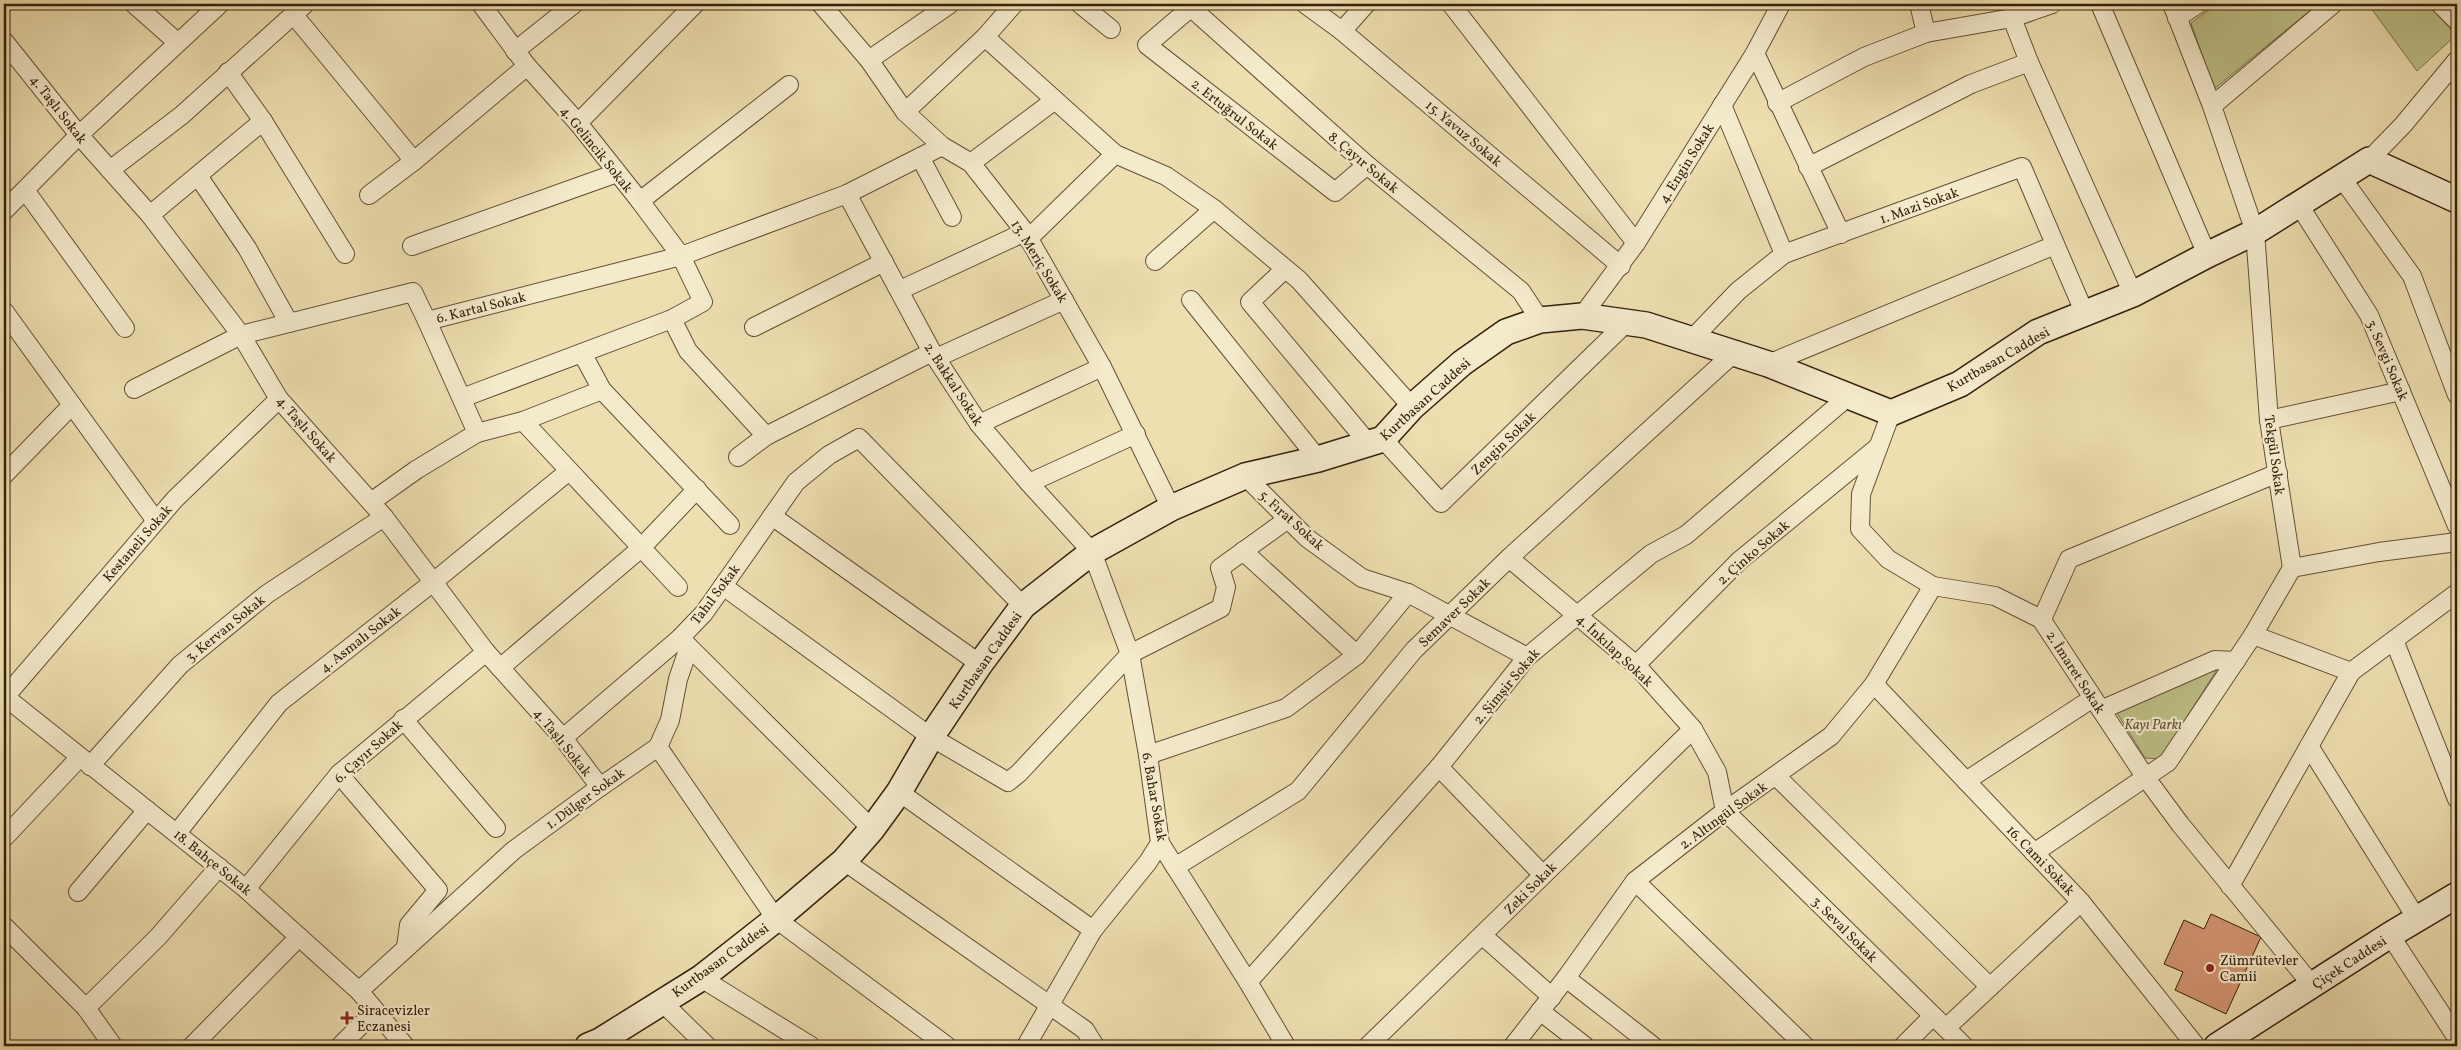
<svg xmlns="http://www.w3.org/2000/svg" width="2461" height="1050" font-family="Vollkorn,serif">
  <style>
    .green { fill: #bec087; stroke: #797049 }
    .building { fill: #d49573; stroke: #34210b }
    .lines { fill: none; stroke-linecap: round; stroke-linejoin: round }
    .street-casing { stroke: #625034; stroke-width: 20 }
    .secondary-casing { stroke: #34210b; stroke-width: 28 }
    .street { stroke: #f4eacc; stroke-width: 18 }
    .secondary { stroke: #f4eacc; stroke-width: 25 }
    .poi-dot { fill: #8f2418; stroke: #f4eacc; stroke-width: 2 }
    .labels { text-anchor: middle; stroke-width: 4.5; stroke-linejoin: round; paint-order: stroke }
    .street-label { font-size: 14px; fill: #34210b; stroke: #f4eacc }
    .park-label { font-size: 14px; font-style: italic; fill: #5d5130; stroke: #f4eacc }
    .poi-label { font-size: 14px; fill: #34210b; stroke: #f4eacc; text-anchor: start }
  </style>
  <rect width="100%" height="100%" fill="#eedfb0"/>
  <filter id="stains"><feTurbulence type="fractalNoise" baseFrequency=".004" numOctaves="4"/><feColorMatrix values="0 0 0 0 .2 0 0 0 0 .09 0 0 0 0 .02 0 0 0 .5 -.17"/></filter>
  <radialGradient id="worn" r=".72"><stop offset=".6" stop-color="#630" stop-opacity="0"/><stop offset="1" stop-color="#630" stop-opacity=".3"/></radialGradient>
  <!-- green -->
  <g class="green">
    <path d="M2217,4H2318L2214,89L2191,23Z"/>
    <path d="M2368,4H2428L2456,35L2417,71Z"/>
    <path d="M2218,668L2160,759L2145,758L2117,713Z"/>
  </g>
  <!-- building -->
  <path class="building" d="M2211,914L2261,937L2226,1014L2175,990L2183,972L2164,964L2184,920L2204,929Z"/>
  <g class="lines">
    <defs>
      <g id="street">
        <path d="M134,4L177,42"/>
        <path d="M821,4L869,60L905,112L942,146L971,163L1025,232L1102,367L1171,508"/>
        <path d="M1080,4L1111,29"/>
        <path d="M1187,4L1367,165L1521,291L1540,320"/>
        <path d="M1195,4L1147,45L1335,192L1367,165"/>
        <path d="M1305,4L1342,31L1621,266"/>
        <path d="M1451,4L1636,243"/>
        <path d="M1919,4L1926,33"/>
        <path d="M2100,4L2207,255"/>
        <path d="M2440,4L2457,21"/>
        <path d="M293,14L414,161"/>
        <path d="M2012,18L2029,62L2133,294"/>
        <path d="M2177,18L2198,4"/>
        <path d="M1342,31L1366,4"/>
        <path d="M985,37L1115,154L1166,176L1214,209L1299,280L1412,407"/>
        <path d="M4,41L79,135L150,215L241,335L279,399L384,517L486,652L563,738L600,787"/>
        <path d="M515,51L574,4"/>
        <path d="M1755,53L1841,234"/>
        <path d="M869,60L950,4"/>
        <path d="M228,72L263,121L345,254"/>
        <path d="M1777,103L1864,57L1926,33L2012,18L2052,4"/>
        <path d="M1722,105L1784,254"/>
        <path d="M2212,106L2333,4"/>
        <path d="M905,112L985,37L1014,4"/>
        <path d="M578,123L695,4"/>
        <path d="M920,157L952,217"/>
        <path d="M2369,160L2403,125L2457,60"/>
        <path d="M971,163L1055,100"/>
        <path d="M1808,167L1971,84L2029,62"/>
        <path d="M110,170L182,115L305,4"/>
        <path d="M198,176L247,248L289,323"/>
        <path d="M2341,177L2412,276L2457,395"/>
        <path d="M25,190L125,328"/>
        <path d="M847,194L932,352L979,424L1029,483L1092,552L1130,654L1148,755L1160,843L1248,982L1286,1046"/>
        <path d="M369,195L414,161L527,66"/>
        <path d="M640,201L789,85"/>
        <path d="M2299,205L2369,315L2457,526"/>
        <path d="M4,211L79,135L220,4"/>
        <path d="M150,215L263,121"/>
        <path d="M1028,239L1115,154"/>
        <path d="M412,246L617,173"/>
        <path d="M1155,261L1214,209"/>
        <path d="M1285,269L1250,302L1369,444"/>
        <path d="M900,290L1025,232"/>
        <path d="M1191,300L1318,459"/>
        <path d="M4,311L156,521"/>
        <path d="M1582,316L1636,243L1755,53L1781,4"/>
        <path d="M672,319L688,351L766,436"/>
        <path d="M427,321L477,433"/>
        <path d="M754,327L884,262"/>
        <path d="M1693,338L1738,291L1784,254L2022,167L2085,314"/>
        <path d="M582,353L602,390L730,525"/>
        <path d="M936,358L1064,300"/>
        <path d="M1768,364L2055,245"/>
        <path d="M134,389L241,335L413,292L427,321L681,256L847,194L942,146"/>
        <path d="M462,398L672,319L703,302L681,256L640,201L578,123L527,66L481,4"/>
        <path d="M1891,413L1861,494L1860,529L1888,559L1933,586L1995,596L2041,619L2146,778L2180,824L2312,985"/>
        <path d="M2269,420L2401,391"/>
        <path d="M523,421L678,587"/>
        <path d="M979,424L1102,367"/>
        <path d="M1383,439L1441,503L1627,322"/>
        <path d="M738,457L766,436L932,352"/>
        <path d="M4,475L72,405"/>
        <path d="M1245,476L1307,538L1362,578L1408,593L1527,657"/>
        <path d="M1029,483L1136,434"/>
        <path d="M371,502L416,470L477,433L523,421L602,390"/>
        <path d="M772,516L980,664"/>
        <path d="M1243,551L1357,655"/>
        <path d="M1509,558L1636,665L1693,729L1717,772L1725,811L1964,1046"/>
        <path d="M2292,568L2379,552L2457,542"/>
        <path d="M723,586L931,737L1008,782L1019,773L1130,654L1221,608L1226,587L1220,568L1288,519"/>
        <path d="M2042,619L2069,559L2278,473"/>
        <path d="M2253,635L2351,672"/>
        <path d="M680,638L872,829"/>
        <path d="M2394,640L2457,799"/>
        <path d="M1636,665L1739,561L1878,447"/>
        <path d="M500,668L640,549L697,489"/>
        <path d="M1874,684L2081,902L2196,1046"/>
        <path d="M4,696L246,889L359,991L405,1046"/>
        <path d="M5,697L175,499L279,399"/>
        <path d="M2101,710L2215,660L2236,661"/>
        <path d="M403,719L496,828"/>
        <path d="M563,738L680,638L704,613L796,482L829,455L859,438L1023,606"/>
        <path d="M2309,746L2417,919"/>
        <path d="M658,747L670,720L678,679L689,647"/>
        <path d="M1148,755L1286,708L1357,655L1408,593"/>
        <path d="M90,766L180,665L267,594L384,517"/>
        <path d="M1439,767L1543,875"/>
        <path d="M339,774L438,890L409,925L406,947"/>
        <path d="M1776,776L1990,987"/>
        <path d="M1966,781L2093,698"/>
        <path d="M899,792L1093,930"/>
        <path d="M177,833L279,703L432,583L569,471"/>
        <path d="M4,838L80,757"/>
        <path d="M2034,853L2168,762L2253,635L2292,568L2269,420L2255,232L2212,106L2172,4"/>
        <path d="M844,861L1085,1030L1095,1046"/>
        <path d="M1175,867L1298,791L1414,650L1509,558L1735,352"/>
        <path d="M1635,881L1805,1046"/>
        <path d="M2230,886L2351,672L2457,593"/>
        <path d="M246,889L339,774L486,652"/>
        <path d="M78,892L147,810"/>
        <path d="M4,926L86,1008L113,1046"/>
        <path d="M1482,935L1552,997"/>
        <path d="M2390,935L2457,1038"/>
        <path d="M701,978L811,1046"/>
        <path d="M1566,978L1653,1046"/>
        <path d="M1248,982L1439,767L1527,657L1651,554L1686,535L1850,395"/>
        <path d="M359,991L514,850L600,787L658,747L776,919L947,1046"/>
        <path d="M662,1002L707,1046"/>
        <path d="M86,1008L158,937L219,867"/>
        <path d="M1540,1011L1585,1046"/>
        <path d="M1946,1028L2081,902"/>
        <path d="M192,1046L299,937"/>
        <path d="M340,1046L375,1011"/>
        <path d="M1026,1046L1093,930L1148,862L1160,843"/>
        <path d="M1368,1046L1693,729"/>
        <path d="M1513,1046L1566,978L1635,881L1725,811L1831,736L1874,684L1933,586"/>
        <path d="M1903,1046L1933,1016"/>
      </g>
      <g id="secondary">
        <path d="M588,1046L600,1041L701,978L776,919L844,861L872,829L899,792L931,737L980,664L1023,606L1092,552L1171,508L1245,476L1318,459L1383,439L1412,407L1462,363L1506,332L1540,320L1582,316L1646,325L1768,364L1891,413L1960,384L2038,332L2133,294L2207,255L2255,232L2369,160L2457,200"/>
        <path d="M2217,1046L2390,935L2457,895"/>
      </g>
    </defs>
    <!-- street casing -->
    <use href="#street" class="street-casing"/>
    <!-- secondary casing -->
    <use href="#secondary" class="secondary-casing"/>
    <!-- street -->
    <use href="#street" class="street"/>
    <!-- secondary -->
    <use href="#secondary" class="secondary"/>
  </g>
  <!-- markers -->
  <g class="poi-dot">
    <circle cx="2210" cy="968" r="5"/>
    <path d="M344.5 1010.5h5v5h5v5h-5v5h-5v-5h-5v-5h5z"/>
  </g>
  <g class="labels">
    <!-- street labels -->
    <g class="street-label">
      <text transform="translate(59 109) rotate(52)" y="5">4. Taşlı Sokak</text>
      <text transform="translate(1235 114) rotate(38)" y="5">2. Ertuğrul Sokak</text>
      <text transform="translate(1464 133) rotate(40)" y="5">15. Yavuz Sokak</text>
      <text transform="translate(597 149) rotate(51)" y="5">4. Gelincik Sokak</text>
      <text transform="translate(1364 162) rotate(40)" y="5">8. Çayır Sokak</text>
      <text transform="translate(1686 163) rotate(-58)" y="5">4. Engin Sokak</text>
      <text transform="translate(1919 205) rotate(-20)" y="5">1. Mazi Sokak</text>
      <text transform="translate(1040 261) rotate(58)" y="5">13. Meriç Sokak</text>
      <text transform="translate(481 307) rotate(-14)" y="5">6. Kartal Sokak</text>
      <text transform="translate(1998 359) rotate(-30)" y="5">Kurtbasan Caddesi</text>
      <text transform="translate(2388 360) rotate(67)" y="5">3. Sevgi Sokak</text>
      <text transform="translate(954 384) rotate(57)" y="5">2. Bakkal Sokak</text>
      <text transform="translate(1425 399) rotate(-42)" y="5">Kurtbasan Caddesi</text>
      <text transform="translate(307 429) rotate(49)" y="5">4. Taşlı Sokak</text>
      <text transform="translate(1503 443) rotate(-44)" y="5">Zengin Sokak</text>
      <text transform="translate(2275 455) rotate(82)" y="5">Tekgül Sokak</text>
      <text transform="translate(1292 520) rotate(42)" y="5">5. Fırat Sokak</text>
      <text transform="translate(137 543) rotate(-49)" y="5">Kestaneli Sokak</text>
      <text transform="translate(1753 552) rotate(-41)" y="5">2. Çinko Sokak</text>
      <text transform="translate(715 594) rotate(-53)" y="5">Tahıl Sokak</text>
      <text transform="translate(1454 612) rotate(-44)" y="5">Semaver Sokak</text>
      <text transform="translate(225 628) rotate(-39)" y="5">3. Kervan Sokak</text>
      <text transform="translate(360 639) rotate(-38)" y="5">4. Asmalı Sokak</text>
      <text transform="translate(1615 650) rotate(43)" y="5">4. İnkılap Sokak</text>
      <text transform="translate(985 660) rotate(-55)" y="5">Kurtbasan Caddesi</text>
      <text transform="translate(2076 672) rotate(57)" y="5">2. İmaret Sokak</text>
      <text transform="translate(1506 686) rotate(-50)" y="5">2. Şimşir Sokak</text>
      <text transform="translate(563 742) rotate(51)" y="5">4. Taşlı Sokak</text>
      <text transform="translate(368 751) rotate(-42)" y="5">6. Çayır Sokak</text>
      <text transform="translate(1155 797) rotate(80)" y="5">6. Bahar Sokak</text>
      <text transform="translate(585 798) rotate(-36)" y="5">1. Dülger Sokak</text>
      <text transform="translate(1723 815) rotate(-36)" y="5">2. Altıngül Sokak</text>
      <text transform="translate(2041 860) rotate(46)" y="5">16. Cami Sokak</text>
      <text transform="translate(213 862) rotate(39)" y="5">18. Bahçe Sokak</text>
      <text transform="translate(1530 888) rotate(-45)" y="5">Zeki Sokak</text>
      <text transform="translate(1845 929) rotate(45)" y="5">3. Seval Sokak</text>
      <text transform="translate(720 960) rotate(-36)" y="5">Kurtbasan Caddesi</text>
      <text transform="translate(2349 962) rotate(-33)" y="5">Çiçek Caddesi</text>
    </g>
    <!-- park labels -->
    <g class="park-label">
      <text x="2153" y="729">Kayı Parkı</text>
    </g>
    <!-- poi labels -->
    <g class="poi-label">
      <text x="2220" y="965">Zümrütevler<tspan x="2220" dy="16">Camii</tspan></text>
      <text x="357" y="1015">Siracevizler<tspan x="357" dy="16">Eczanesi</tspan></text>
    </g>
  </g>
  <!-- margin -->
  <rect width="2461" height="1050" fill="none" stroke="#eedfb0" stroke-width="20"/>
  <rect x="5" y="5" width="2451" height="1040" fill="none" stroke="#34210b" stroke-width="2.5"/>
  <rect x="10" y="10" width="2441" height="1030" fill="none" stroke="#34210b"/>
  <rect width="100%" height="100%" filter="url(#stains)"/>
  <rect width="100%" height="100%" fill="url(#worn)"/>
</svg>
